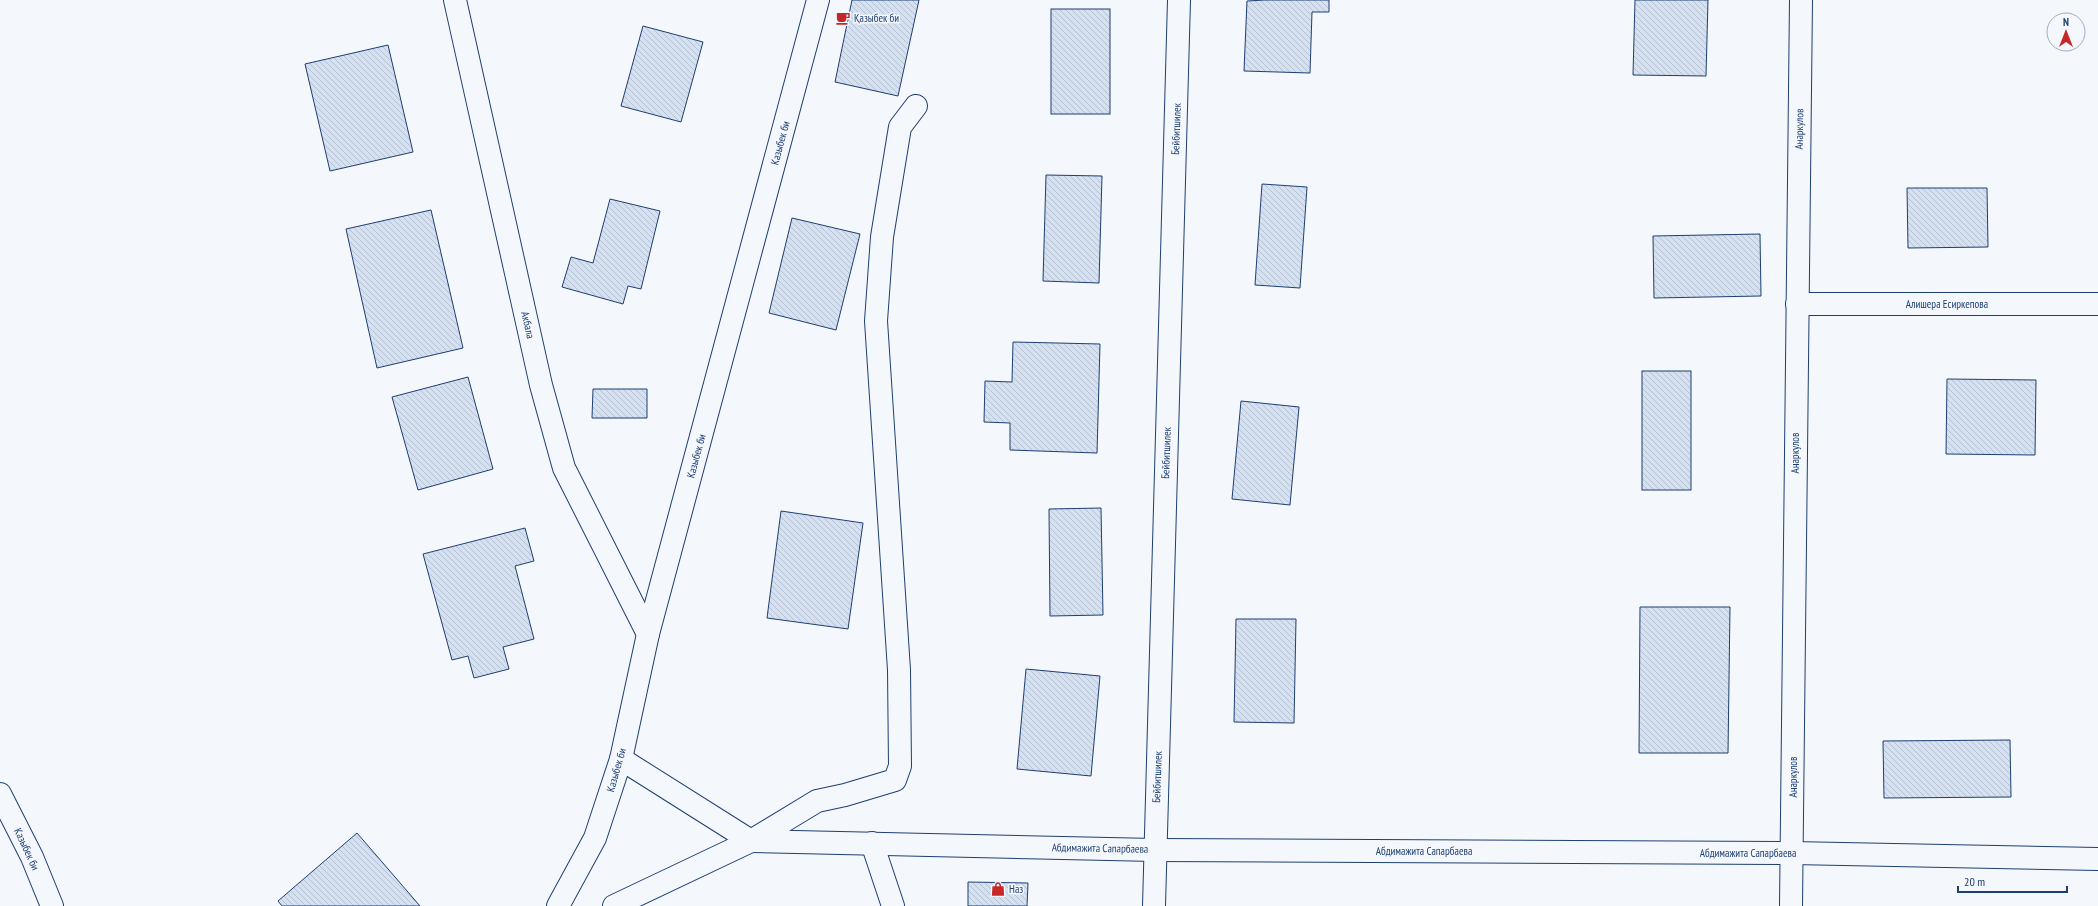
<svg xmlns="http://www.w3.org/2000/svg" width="2098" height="906" font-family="'PT Sans Narrow',sans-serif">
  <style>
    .building { fill: url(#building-back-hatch); stroke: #1d3f73 }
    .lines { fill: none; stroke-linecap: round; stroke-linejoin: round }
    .street-casing { stroke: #1d3f73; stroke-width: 24 }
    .street { stroke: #f4f7fb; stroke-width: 22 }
    .labels { text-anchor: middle; stroke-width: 3; stroke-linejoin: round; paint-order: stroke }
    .poi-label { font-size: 11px; fill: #1d3f73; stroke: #f4f7fb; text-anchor: start }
    .street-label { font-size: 11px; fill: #1d3f73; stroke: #f4f7fb }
  </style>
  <defs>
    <pattern id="building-back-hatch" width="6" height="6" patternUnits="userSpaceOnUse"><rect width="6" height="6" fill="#d5e0f0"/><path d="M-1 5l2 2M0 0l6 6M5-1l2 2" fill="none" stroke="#b6c1d1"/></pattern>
  </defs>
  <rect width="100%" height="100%" fill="#f4f7fb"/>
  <!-- building -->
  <g class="building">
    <path d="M852,0H919L898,96L835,82Z"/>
    <path d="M1265,0H1329V12H1312L1310,73L1244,71L1247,1Z"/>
    <path d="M1635,0H1708L1706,76L1633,75Z"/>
    <rect x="1051" y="9" width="59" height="105"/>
    <path d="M643,26L703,42L681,122L621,106Z"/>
    <path d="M388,45L413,152L330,171L305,64Z"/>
    <path d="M1046,175L1102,176L1099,283L1043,281Z"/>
    <path d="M1262,184L1307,187L1300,288L1255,285Z"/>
    <path d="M1907,188H1987L1988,247L1908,248Z"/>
    <path d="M610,199L660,211L641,289L628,286L623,304L562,287L571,257L593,263Z"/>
    <path d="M431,210L463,348L377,368L346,229Z"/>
    <path d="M792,218L860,234L836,330L769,313Z"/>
    <path d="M1760,234L1761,296L1654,298L1653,236Z"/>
    <path d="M1013,342L1100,344L1097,453L1010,450V423L984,422L985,381L1012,382Z"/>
    <rect x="1642" y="371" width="49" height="119"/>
    <path d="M468,377L493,469L418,490L392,397Z"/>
    <path d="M1947,379L2036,380L2035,455L1946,454Z"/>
    <path d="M593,389H647V418H592Z"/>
    <path d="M1241,401L1299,407L1290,505L1232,499Z"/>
    <path d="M1101,508L1103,615L1050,616L1049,509Z"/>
    <path d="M781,511L863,523L848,629L767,618Z"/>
    <path d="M525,528L534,561L515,566L534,639L503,647L509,669L474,678L468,656L452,660L423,554Z"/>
    <path d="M1640,607H1730L1728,753H1639Z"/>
    <path d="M1236,619H1296L1294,723L1234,722Z"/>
    <path d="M1026,669L1100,676L1091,776L1017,769Z"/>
    <path d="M2010,740L2011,797L1884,798L1883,741Z"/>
    <path d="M357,833L420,906H282L278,901Z"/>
    <path d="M968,882L1028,883L1027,906H968Z"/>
  </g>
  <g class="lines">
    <defs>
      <g id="street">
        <path d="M455,0L541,385L564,468L648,634"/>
        <path d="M1797,304H2098"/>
        <path d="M621,759L751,841"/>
        <path d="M0,794L32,857L52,906"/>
        <path d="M751,841L1155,850L1792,853L2098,859"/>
        <path d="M872,843L893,906"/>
        <path d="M558,906L595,838L621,759L648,634L818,0"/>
        <path d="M614,906L751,841L817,801L845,795L895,780L900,766L899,670L876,321L882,237L900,127L916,106"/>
        <path d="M1154,906L1179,0"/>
        <path d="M1791,906L1801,0"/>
      </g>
    </defs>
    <!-- street casing -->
    <use href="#street" class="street-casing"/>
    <!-- street -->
    <use href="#street" class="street"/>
  </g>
  <!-- icons -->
  <defs>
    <symbol id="cafe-bare" viewBox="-9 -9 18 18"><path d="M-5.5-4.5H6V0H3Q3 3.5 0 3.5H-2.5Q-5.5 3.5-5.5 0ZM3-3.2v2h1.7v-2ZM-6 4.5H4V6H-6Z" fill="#c62828" stroke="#f4f7fb" stroke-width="2.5" paint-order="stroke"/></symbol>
    <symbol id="shop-bare" viewBox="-9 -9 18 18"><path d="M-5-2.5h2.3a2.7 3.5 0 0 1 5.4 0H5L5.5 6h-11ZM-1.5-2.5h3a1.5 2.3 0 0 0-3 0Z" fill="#c62828" stroke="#f4f7fb" stroke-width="2.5" paint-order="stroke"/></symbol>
  </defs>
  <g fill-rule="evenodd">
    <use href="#cafe-bare" x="833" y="8" width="20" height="20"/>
    <use href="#shop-bare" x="988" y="879" width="20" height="20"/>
  </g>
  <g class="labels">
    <!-- poi labels -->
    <g class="poi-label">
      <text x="854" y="22">Қазыбек би</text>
      <text x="1009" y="893">Наз</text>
    </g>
    <!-- street labels -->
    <g class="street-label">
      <text transform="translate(1176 129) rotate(-88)" y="4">Бейбитшилек</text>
      <text transform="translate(1799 129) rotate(-89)" y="4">Анаркулов</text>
      <text transform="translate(780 143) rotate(-75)" y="4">Казыбек би</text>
      <text x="1947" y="308">Алишера Есиркепова</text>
      <text transform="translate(528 325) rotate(77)" y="4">Акбала</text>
      <text transform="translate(1166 453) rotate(-88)" y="4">Бейбитшилек</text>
      <text transform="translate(1795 453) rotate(-90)" y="4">Анаркулов</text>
      <text transform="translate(696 456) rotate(-75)" y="4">Казыбек би</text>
      <text transform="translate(616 770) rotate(-74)" y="4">Казыбек би</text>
      <text transform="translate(1157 777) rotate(-88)" y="4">Бейбитшилек</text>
      <text transform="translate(1793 777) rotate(-90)" y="4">Анаркулов</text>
      <text transform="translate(1100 848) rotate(1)" y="4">Абдимажита Сапарбаева</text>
      <text transform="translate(27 849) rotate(65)" y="4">Казыбек би</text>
      <text x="1424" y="855">Абдимажита Сапарбаева</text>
      <text x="1748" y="857">Абдимажита Сапарбаева</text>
    </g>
  </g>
  <!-- north arrow -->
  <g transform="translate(2066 32)"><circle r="19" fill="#f4f7fb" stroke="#9eadc5"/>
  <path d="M0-3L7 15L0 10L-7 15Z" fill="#c62828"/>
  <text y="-6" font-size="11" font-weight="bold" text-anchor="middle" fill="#1d3f73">N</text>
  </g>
  <!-- scale -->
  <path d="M1958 886v6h109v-6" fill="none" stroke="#1d3f73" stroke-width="2"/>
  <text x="1964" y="886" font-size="12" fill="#1d3f73" stroke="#f4f7fb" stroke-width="3" paint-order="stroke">20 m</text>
</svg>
